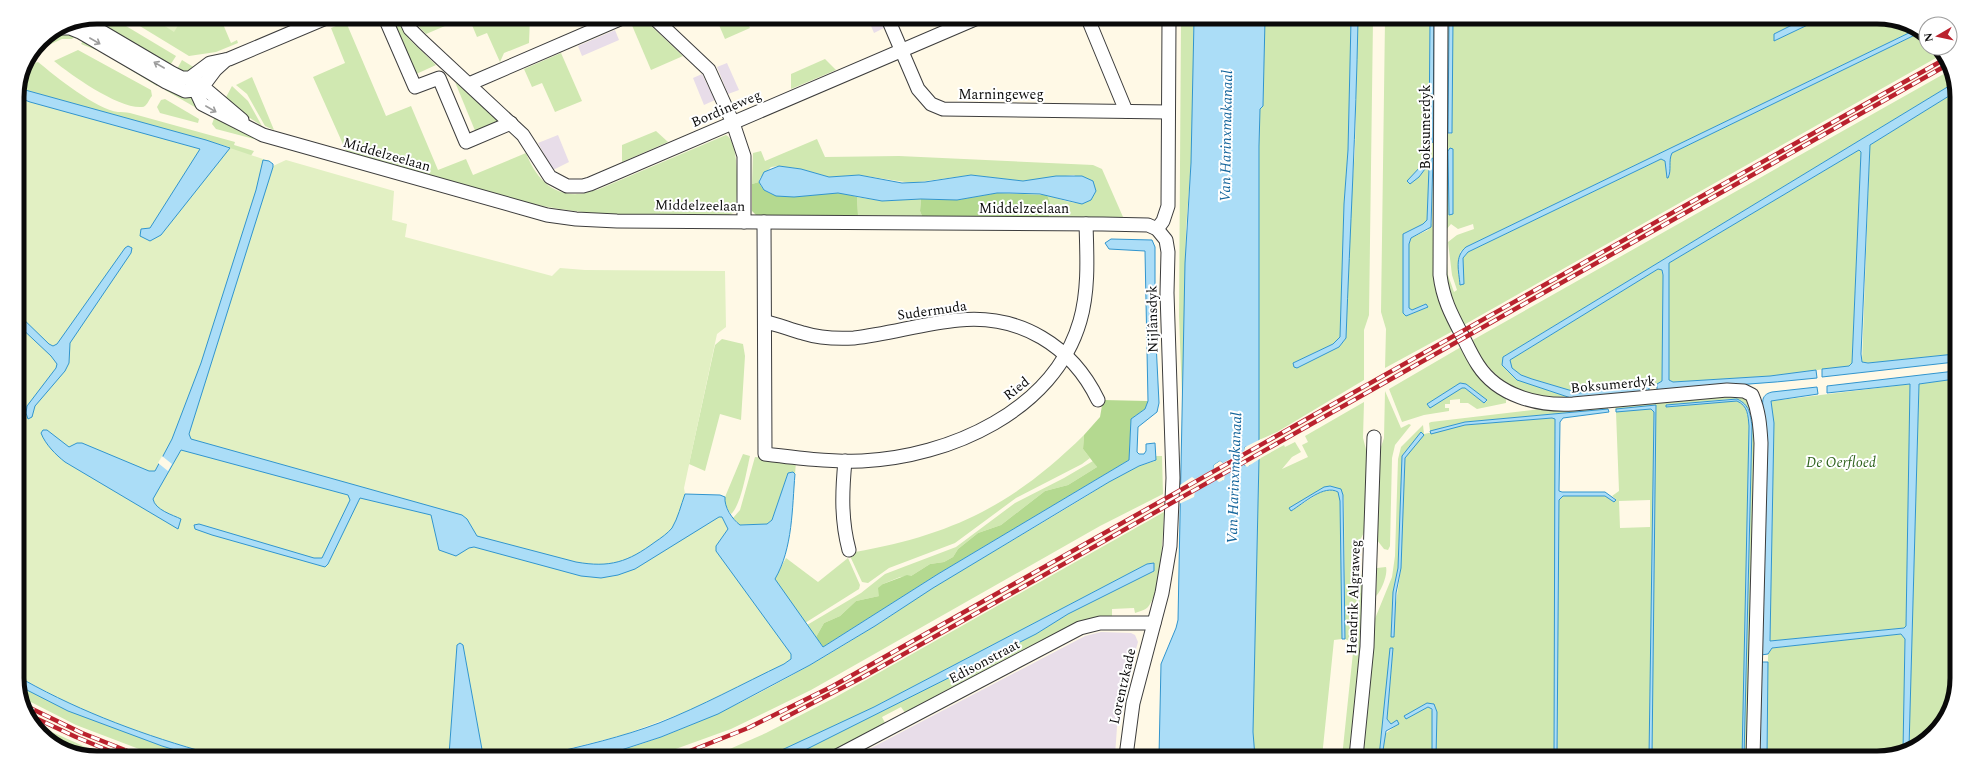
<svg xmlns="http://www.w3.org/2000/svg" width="1974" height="775" font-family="Spectral,serif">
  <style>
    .industrial { fill: #e8dde9 }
    .green { fill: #d0e8b1; fill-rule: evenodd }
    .forest { fill: #b4d990 }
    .pitch { fill: #e2f0c3 }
    .water { fill: #abddf7; stroke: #3195ce; fill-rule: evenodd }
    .pier { fill: #fff9e6 }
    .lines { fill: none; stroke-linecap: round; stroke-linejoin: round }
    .minor-casing { stroke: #3d3d3d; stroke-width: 15 }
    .minor { stroke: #fff; stroke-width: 13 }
    .rail-casing { stroke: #ba222e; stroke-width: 4.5 }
    .rail { stroke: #fff; stroke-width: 3; stroke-dasharray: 9; stroke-linecap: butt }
    .oneway { stroke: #9d9d9d }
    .labels { text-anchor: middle; stroke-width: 4; stroke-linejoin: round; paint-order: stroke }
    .street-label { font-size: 14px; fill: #0a0a0a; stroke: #fff }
    .park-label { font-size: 14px; font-style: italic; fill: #2c611b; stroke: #fff }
    .water-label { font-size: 15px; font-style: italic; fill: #13649b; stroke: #fff }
    .rim { fill: none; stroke: #0a0a0a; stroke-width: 5 }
  </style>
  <rect width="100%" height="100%" fill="#fff9e6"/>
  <!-- industrial -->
  <g class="industrial">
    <path d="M868,19H879L884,28L874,33Z"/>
    <path d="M615,30L619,40L582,56L578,46Z"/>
    <path d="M727,63L739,90L728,94L717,67Z"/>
    <path d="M702,74L715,100L704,105L693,78Z"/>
    <path d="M558,135L569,162L553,170L538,143Z"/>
    <path d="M1101,632L1131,633L1135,635L1138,642L1123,695L1117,727L1115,756H856L1085,636Z"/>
  </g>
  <!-- green -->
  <g class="green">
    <path d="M96,17H111L176,56L169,67L93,22Z"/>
    <path d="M125,17H155L154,19L220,17L231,43L237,40L238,43L216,52L189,56Z"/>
    <path d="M390,18H397L409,39L436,65L414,75Z"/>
    <path d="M414,18H464L426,34L418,26Z"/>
    <path d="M469,18H530L529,43L504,53L500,62L487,33L477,37Z"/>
    <path d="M716,18L746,19L750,28L725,39Z"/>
    <path d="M640,19L648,23L683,56L651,70L631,23Z"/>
    <path d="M1181,20H1194L1191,163L1186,229L1183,421L1179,316Z"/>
    <path d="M1265,20H1351L1348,150L1344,204L1340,337L1333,344L1293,363L1297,368L1339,347L1346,338L1351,204L1355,150L1358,20H1373L1369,315L1364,330V380L1277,432L1259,440V146L1260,109L1263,106Z"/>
    <path d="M1385,20H1430L1429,117L1433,142L1434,20H1438V294L1444,314L1453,331L1385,368L1386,329L1381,312ZM1433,158L1432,223L1428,230L1411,238L1409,244V308L1412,310L1426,304L1428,307L1406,316L1403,313V234L1423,224L1427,220L1429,168L1425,169L1419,177L1408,180L1421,166L1429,162Z"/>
    <path d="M1445,20H1449L1448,133L1450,134L1452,133L1453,20L1800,21L1774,34V41L1816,21H1903L1915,30L1466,247L1460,252L1462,263L1463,258L1468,252L1661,159L1665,161L1667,178L1670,175V159L1672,153L1919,33L1926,38V48H1940L1943,54L1462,326L1447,297L1446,250L1448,275L1454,292L1457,290L1452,275L1448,242L1457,235L1474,229L1473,224L1458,229L1451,224L1446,230ZM1450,148L1453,149V214L1449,215Z"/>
    <path d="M346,22L386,116L411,106L438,170L466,159L473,175L526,153C535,176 551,196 579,194C585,194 592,190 597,190L726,135C740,141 738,198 735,212L729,215C662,214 594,219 529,203L346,151L313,77L345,63L331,28Z"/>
    <path d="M63,32L75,36L72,39H62L40,49L37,46L43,39Z"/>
    <path d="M83,41L160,82L157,86L99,51L81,44Z"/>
    <path d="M78,50L151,90L152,96C149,99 147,107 142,107C119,109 71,75 54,61Z"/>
    <path d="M561,53L582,101L555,112L542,83L532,87L524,69Z"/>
    <path d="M825,59L836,70L791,89V74Z"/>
    <path d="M182,60L195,68L185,73L176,71Z"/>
    <path d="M38,62C55,76 97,110 118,112C121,112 126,112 130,113L235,142L234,145L254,151L241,171L229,147L18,88L23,67Z"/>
    <path d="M1949,71L1954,83L1503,357L1507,371L1571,398L1572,400C1559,398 1544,399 1532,395C1504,387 1484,366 1471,341Z"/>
    <path d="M252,77L274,130L265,126L247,94L236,85Z"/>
    <path d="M455,82L499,122L476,133Z"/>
    <path d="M166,86L192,97L208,112L207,114L165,90Z"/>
    <path d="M232,86L248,101L262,126L224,101Z"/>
    <path d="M1957,91L1955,354L1868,363L1862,362L1870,145Z"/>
    <path d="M165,99L199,119L198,123L160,113L157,107L161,100Z"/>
    <path d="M215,116L258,139V140L216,129L212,124Z"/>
    <path d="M656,131L668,142L622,162V145Z"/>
    <path d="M817,139L825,157L899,156L1093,165L1102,169L1123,217H1049L1050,202L1047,195C1064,200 1088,212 1096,191L1074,175L1023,181L971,175L911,183L859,175L829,177L801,169L779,166L771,167L760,178L759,182L752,184L753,153L761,151L765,161Z"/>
    <path d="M1859,150L1861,152L1852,363L1849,366L1770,376L1673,382L1669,380V263Z"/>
    <path d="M857,197L882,201L921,199L920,211L922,216L858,215Z"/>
    <path d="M1658,269L1662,270L1663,275L1662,381L1657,384V387L1649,388V385L1579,393L1532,379L1521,375L1511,368L1510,360Z"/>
    <path d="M722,339L743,344L745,356L741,420L720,414L705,471L689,464L715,345Z"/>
    <path d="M1461,347L1506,396V403L1477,409L1468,403H1460V399L1450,400V404H1445V408H1449V411L1424,415L1402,422L1389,389ZM1460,383L1466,384L1487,401L1484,403L1465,388H1462L1427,404Z"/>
    <path d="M1955,379L1953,704L1922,744L1909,748L1919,384Z"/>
    <path d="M1910,384L1906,626L1904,628L1770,641L1774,423L1771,401Z"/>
    <path d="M1385,391L1401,428L1409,424L1411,425L1395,445L1392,458L1390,546L1388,550L1384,549L1377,540L1379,453L1384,438Z"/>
    <path d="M1728,393L1748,398L1756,418L1750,758H1744L1752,426L1750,410L1737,399H1731L1666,405V407L1737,401C1748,406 1748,415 1749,426L1742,758L1652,757L1656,405L1616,409V411L1651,409L1654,412L1649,757H1557L1559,500L1563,496H1605L1616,499L1612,496L1619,491L1616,412L1614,404ZM1650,500V527L1620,528L1619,501Z"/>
    <path d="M1364,402L1363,438L1367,453L1366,528L1353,555L1354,561L1365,582L1361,648L1350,757H1342L1354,643L1345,639L1344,501L1343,495L1330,486L1291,511C1304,503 1324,484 1338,492L1340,496L1342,639L1334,640L1322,757H1255L1253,732L1259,459L1284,445L1285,447L1295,442L1301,452L1292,457L1282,469L1308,457L1302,445L1308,442L1305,436Z"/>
    <path d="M1608,405V409L1465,422L1430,431L1429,423L1431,422L1541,409Z"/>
    <path d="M1552,418L1555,419L1556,422L1554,757H1436L1437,712L1432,703L1423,709L1430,707L1433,713L1432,757H1382L1385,734L1398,724H1391L1387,719L1393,648H1391L1379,757H1362L1371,673L1374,621L1392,577L1395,556L1398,459L1401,447L1423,425L1424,434L1465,425ZM1421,433L1405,458L1401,568L1391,637L1393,592L1398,568L1402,456Z"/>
    <path d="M1084,435L1083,449L1090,458L1082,464L1016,498L955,543L889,568L868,583L862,582L850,556L855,552C952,535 1013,505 1084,435Z"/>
    <path d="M743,454L750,456C747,469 741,506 731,514L724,503L725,497Z"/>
    <path d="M1156,456H1162L1163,494L1100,526L811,690L731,729L659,755H606C703,728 790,679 875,626C895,614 913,600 933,588C991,552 1051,519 1109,482L1139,466L1155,461Z"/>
    <path d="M755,457L796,462L795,474L793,472L788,473L772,520L767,524L740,525L733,518L740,510Z"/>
    <path d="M1093,461L1097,467L1068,485L1045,491L1001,525L978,533L958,549L953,557L944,562L930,564L911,576L900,577L883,584L879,596L856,601L840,616L824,623L816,637L807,625L861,593L885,574L956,547L1015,503L1064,478Z"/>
    <path d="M1164,512C1163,532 1161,589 1150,604C1147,610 1141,611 1135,613L1134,608L1112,609V617L906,714L901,707L882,717L886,725L826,755H794L1036,634L1068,614L1154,571L1153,563L1147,564L874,707L801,742L771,755H716L766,733L834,698Z"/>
    <path d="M786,558L818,582L848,558L860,585L859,589L805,623L777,583L775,578Z"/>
    <path d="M1386,567C1388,575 1381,591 1376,596L1377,568Z"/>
    <path d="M1901,634L1905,638L1903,750L1878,758H1767L1768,654L1772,648Z"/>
    <path d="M17,681L23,688L162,746L188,754H154L139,749L76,725L23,698Z"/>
    <path d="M32,723L101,754H77L59,745L34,727Z"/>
  </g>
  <!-- forest -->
  <g class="forest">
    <path d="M759,182C767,206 816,193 836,193C843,193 850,195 857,197L858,215H756L752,211V184Z"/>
    <path d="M997,193L1047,195L1050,202L1049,217L922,216L920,211L921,199L957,200Z"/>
    <path d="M1103,400L1148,401L1145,409L1131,419L1129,460L938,574L823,647L816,637L824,623L840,616L856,601L879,596L878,588L883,584L907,575L911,576L930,564L944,562L953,557L958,549L978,533L1001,525L1045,491L1068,485L1097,467L1083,449L1084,435L1100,417Z"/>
  </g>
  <!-- pitch -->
  <g class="pitch">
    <path d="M155,17H180L182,19L174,32L154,19Z"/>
    <path d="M17,97L200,149L230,148L269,161L273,166L286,160L394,191L392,220L407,224L405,237L552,276L560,268L585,270L725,271L726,327L717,334L684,488L685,494L680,509L722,517L728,529L716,546L791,654V659L784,664L688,711L623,735L544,755H483L463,646L460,643L457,645L449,755L211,754L154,737L88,713L24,680L17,672Z"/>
  </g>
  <!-- water -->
  <g class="water">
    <path d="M1194,20H1265L1263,106L1260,109L1259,146V459L1253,732L1255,757L1159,756L1161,664L1176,628L1178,620L1185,263L1191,163ZM1245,447H1250V465H1244ZM1220,461L1225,465L1223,480H1216L1214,465Z"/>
    <path d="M1351,20H1358C1356,126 1350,232 1346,338L1339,347L1297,368L1294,367L1293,363L1333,344L1340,337L1344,204L1348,150Z"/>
    <path d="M1430,20H1434L1433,142L1429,144Z"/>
    <path d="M1449,20H1453L1452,133H1448Z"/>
    <path d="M1800,21H1816L1774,41V34Z"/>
    <path d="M1915,30L1919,33L1672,153C1668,161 1672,170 1668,178H1667L1665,161L1661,159L1468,252L1463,258L1464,284L1460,285C1459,271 1454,257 1466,247Z"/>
    <path d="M1954,83L1957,91L1870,145L1861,354L1862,362L1868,363L1955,354V362L1822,377V369L1849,366L1852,363L1861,152L1859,150L1669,263V380L1673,382L1770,376L1816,370L1817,378C1764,384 1711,386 1657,391V384L1662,381L1663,275L1662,270L1658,269L1510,360L1512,368L1521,375L1532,379L1579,393L1649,385V392L1571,398L1517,380L1502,365L1503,357Z"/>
    <path d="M18,88L206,140L230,148L161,235L150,241L140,236L141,229L150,228L200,149L30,102L17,97Z"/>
    <path d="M1450,148L1453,149V214L1449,215L1448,151Z"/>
    <path d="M1433,158L1431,227L1411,238L1409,244V308L1412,310L1426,304L1428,307L1406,316L1403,313V234L1423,224L1427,220L1429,168L1425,169L1419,177L1410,184L1407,181L1421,166L1429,162V160Z"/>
    <path d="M263,160L269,161L273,164V167L189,434L191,439L462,515L467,519L477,536L576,562C610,568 628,562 655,542C661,538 668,533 672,528C678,518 681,505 685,494L720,495L725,497C724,507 732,519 740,525L767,524L772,520L788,473L793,472L795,474C792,508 793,548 775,579L823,647L938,574L1129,460L1131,419L1145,409L1148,401L1145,251L1109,249L1105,243L1111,239L1152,240L1155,247V322L1159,403L1157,412L1138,427L1137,452L1139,454H1144L1146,451V444L1155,443L1156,460L1139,466L1109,482L933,588L875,626L810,665L718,714L661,737L606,755H544C583,746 622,737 659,723C702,706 742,684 784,664L791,659V654L716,551V546L728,529L722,517H719L635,569L618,575L601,578L581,576L474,547L469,548L456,556L439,550L431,515L360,498L328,564L325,567L212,535L195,529L194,525L199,524L314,558H322L350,500L348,495L181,450L153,499C155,510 173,515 181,519L178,529L65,462C56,455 45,444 41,433L43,430H47L69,447L77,443H82L149,471H155L172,439L201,363L256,190Z"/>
    <path d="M779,166L801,169L829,177L859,175L902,183L925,182L971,175L1023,181L1056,176H1082L1093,181L1096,191L1091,200L1082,204L1040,194L1009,193H997L957,200L921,199L882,201L838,193L794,197L776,196L764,190L759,182L764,172Z"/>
    <path d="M128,246L132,248L131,253L70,343L69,363L65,371L35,406L32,417L28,419L26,413L27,406L56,368L57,364L51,356L17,324V313L49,344L53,346L57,344L125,248Z"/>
    <path d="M1955,371V379L1919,384L1909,748L1903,750L1905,639L1901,634L1772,648L1768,654L1761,655L1764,415C1763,405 1759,395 1772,392L1817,387L1818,394L1771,401L1774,423L1770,641L1904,628L1906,626L1910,384L1827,393V386Z"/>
    <path d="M1460,383L1466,384L1487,400L1484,403L1465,388H1462L1430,408L1427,404Z"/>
    <path d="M1737,399C1750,405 1750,414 1752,426L1744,758H1742L1749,426C1748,415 1748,406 1737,401L1666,407V405Z"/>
    <path d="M1656,405L1652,757H1649L1654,412L1651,409L1616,412V409Z"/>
    <path d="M1608,409L1609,412L1563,418L1560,422L1559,491L1562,492H1605L1616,500L1614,502L1605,496H1563L1559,500L1557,757H1554L1555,419L1552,418L1465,425L1431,434L1430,431L1465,422Z"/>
    <path d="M1421,432L1424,435L1405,458L1401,568L1396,593L1394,637H1391L1393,592L1398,568L1402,456Z"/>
    <path d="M1330,486L1341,489L1343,495L1345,639H1342L1340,501L1338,492C1324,484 1304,503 1291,511L1289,508L1324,487Z"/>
    <path d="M1154,563V571L1068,614L1036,634L799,753L794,755H771L874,707L1147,564Z"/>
    <path d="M460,643L463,645L483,755H449L457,645Z"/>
    <path d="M1390,648H1393L1387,719L1391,724L1397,720L1399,724L1386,731L1382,757H1379Z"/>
    <path d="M1761,662H1768L1767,758H1758Z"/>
    <path d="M17,672L24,680C83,713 146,736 211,754H188L162,746L68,711L23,688L17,681Z"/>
    <path d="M1427,703L1434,704L1437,712L1436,757H1432V709L1428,707L1406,719L1404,716Z"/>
  </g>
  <!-- pier -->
  <g class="pier">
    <path d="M1261,439V458L1247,467L1244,464L1225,475L1224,480L1219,482L1216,480L1195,492L1194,497L1179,504L1180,485L1192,477L1195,479L1214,469V465L1220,461L1223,463L1244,451L1245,447Z"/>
    <path d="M162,456L172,464L168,471L158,463Z"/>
  </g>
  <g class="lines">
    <defs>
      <g id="minor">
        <path d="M385,18L415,87L439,78L466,142L511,123"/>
        <path d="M405,18L410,29L422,41L523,135L550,177L567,186H583L590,184L975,19"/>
        <path d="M654,18L709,70L733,123L744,156V222"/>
        <path d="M888,19L918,89L931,104L943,109L1168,112"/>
        <path d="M1088,19L1126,111"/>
        <path d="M82,20L172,73L182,78H190L210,63L229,59L326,18"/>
        <path d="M1441,20L1440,275C1443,299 1451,314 1462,335C1467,345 1472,356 1478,365C1498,396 1538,406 1573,404L1727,390L1744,391L1752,395C1759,411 1760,426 1761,443L1753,758"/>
        <path d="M59,28H70L80,32L166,82L185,91L195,90L203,86L215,70L226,60"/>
        <path d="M190,78L202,104L263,135L547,215L576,219L617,221L1103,224L1148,225L1157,229L1166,240L1168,252L1167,293L1173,478L1170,546L1162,593L1133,703L1126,756"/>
        <path d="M196,81L242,120"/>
        <path d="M469,84L622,18"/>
        <path d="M764,222L765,454C797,458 829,462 862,461C949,457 1054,411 1080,321C1089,290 1087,256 1086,224"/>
        <path d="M1157,229L1163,221L1168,206L1169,20"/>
        <path d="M765,322C778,324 790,330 803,333C819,338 837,339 854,338C890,334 924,323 959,320C1020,314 1072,346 1098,400"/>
        <path d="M845,461C842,492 841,520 849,550"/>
        <path d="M837,756L1080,628L1100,623H1154"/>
        <path d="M1356,757L1367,647L1374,437"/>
      </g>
    </defs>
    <!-- minor casing -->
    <use href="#minor" class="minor-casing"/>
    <!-- minor -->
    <use href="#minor" class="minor"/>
    <defs>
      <g id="rail">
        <path d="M26,706L82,733L135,754"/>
        <path d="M29,715L76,737L117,754"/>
        <path d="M782,719L863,677L1014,592L1947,65"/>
        <path d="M680,755L748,728L833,686L1945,59"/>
      </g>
    </defs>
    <!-- rail casing -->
    <use href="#rail" class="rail-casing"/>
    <!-- rail -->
    <use href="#rail" class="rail"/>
  </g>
  <!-- one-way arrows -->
  <defs><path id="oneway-shaft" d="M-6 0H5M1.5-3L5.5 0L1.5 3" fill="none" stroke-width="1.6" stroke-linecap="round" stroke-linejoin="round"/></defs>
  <g class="oneway">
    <use href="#oneway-shaft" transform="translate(95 41) rotate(30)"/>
    <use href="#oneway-shaft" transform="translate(159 65) rotate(-150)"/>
    <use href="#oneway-shaft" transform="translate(211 109) rotate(30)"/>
  </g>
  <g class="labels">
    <!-- street labels -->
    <g class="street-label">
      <text x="1001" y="99">Marningeweg</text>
      <text transform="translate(726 108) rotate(-23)" y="5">Bordineweg</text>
      <text transform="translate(1425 127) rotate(-90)" y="5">Boksumerdyk</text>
      <text transform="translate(387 154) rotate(16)" y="5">Middelzeelaan</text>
      <text transform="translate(700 205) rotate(1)" y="5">Middelzeelaan</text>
      <text x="1024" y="213">Middelzeelaan</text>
      <text transform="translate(932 310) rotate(-8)" y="5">Sudermuda</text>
      <text transform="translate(1152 319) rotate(-91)" y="5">Nijlânsdyk</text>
      <text transform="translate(1613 384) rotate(-5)" y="5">Boksumerdyk</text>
      <text transform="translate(1016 388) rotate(-38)" y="5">Ried</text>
      <text transform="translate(1353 597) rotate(-88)" y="5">Hendrik Algraweg</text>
      <text transform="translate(984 661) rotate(-28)" y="5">Edisonstraat</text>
      <text transform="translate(1122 686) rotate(-77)" y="5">Lorentzkade</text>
    </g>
    <!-- park labels -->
    <g class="park-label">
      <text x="1841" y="467">De Oerfloed</text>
    </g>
    <!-- water labels -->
    <g class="water-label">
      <text transform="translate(1226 136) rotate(-89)" y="5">Van Harinxmakanaal</text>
      <text transform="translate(1234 478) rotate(-88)" y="5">Van Harinxmakanaal</text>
    </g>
  </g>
  <!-- crop -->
  <path d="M0 0H1974V775H0ZM97 24H1877A73 73 0 0 1 1950 97V678A73 73 0 0 1 1877 751H97A73 73 0 0 1 24 678V97A73 73 0 0 1 97 24Z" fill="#fff" fill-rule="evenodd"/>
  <path class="rim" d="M97 24H1877A73 73 0 0 1 1950 97V678A73 73 0 0 1 1877 751H97A73 73 0 0 1 24 678V97A73 73 0 0 1 97 24Z"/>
  <!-- north arrow -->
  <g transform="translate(1938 36) rotate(261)"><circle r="19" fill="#ffffff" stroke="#9d9d9d"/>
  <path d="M0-3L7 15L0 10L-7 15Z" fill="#ba222e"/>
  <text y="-6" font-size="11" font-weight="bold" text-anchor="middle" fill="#0a0a0a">N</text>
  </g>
</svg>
